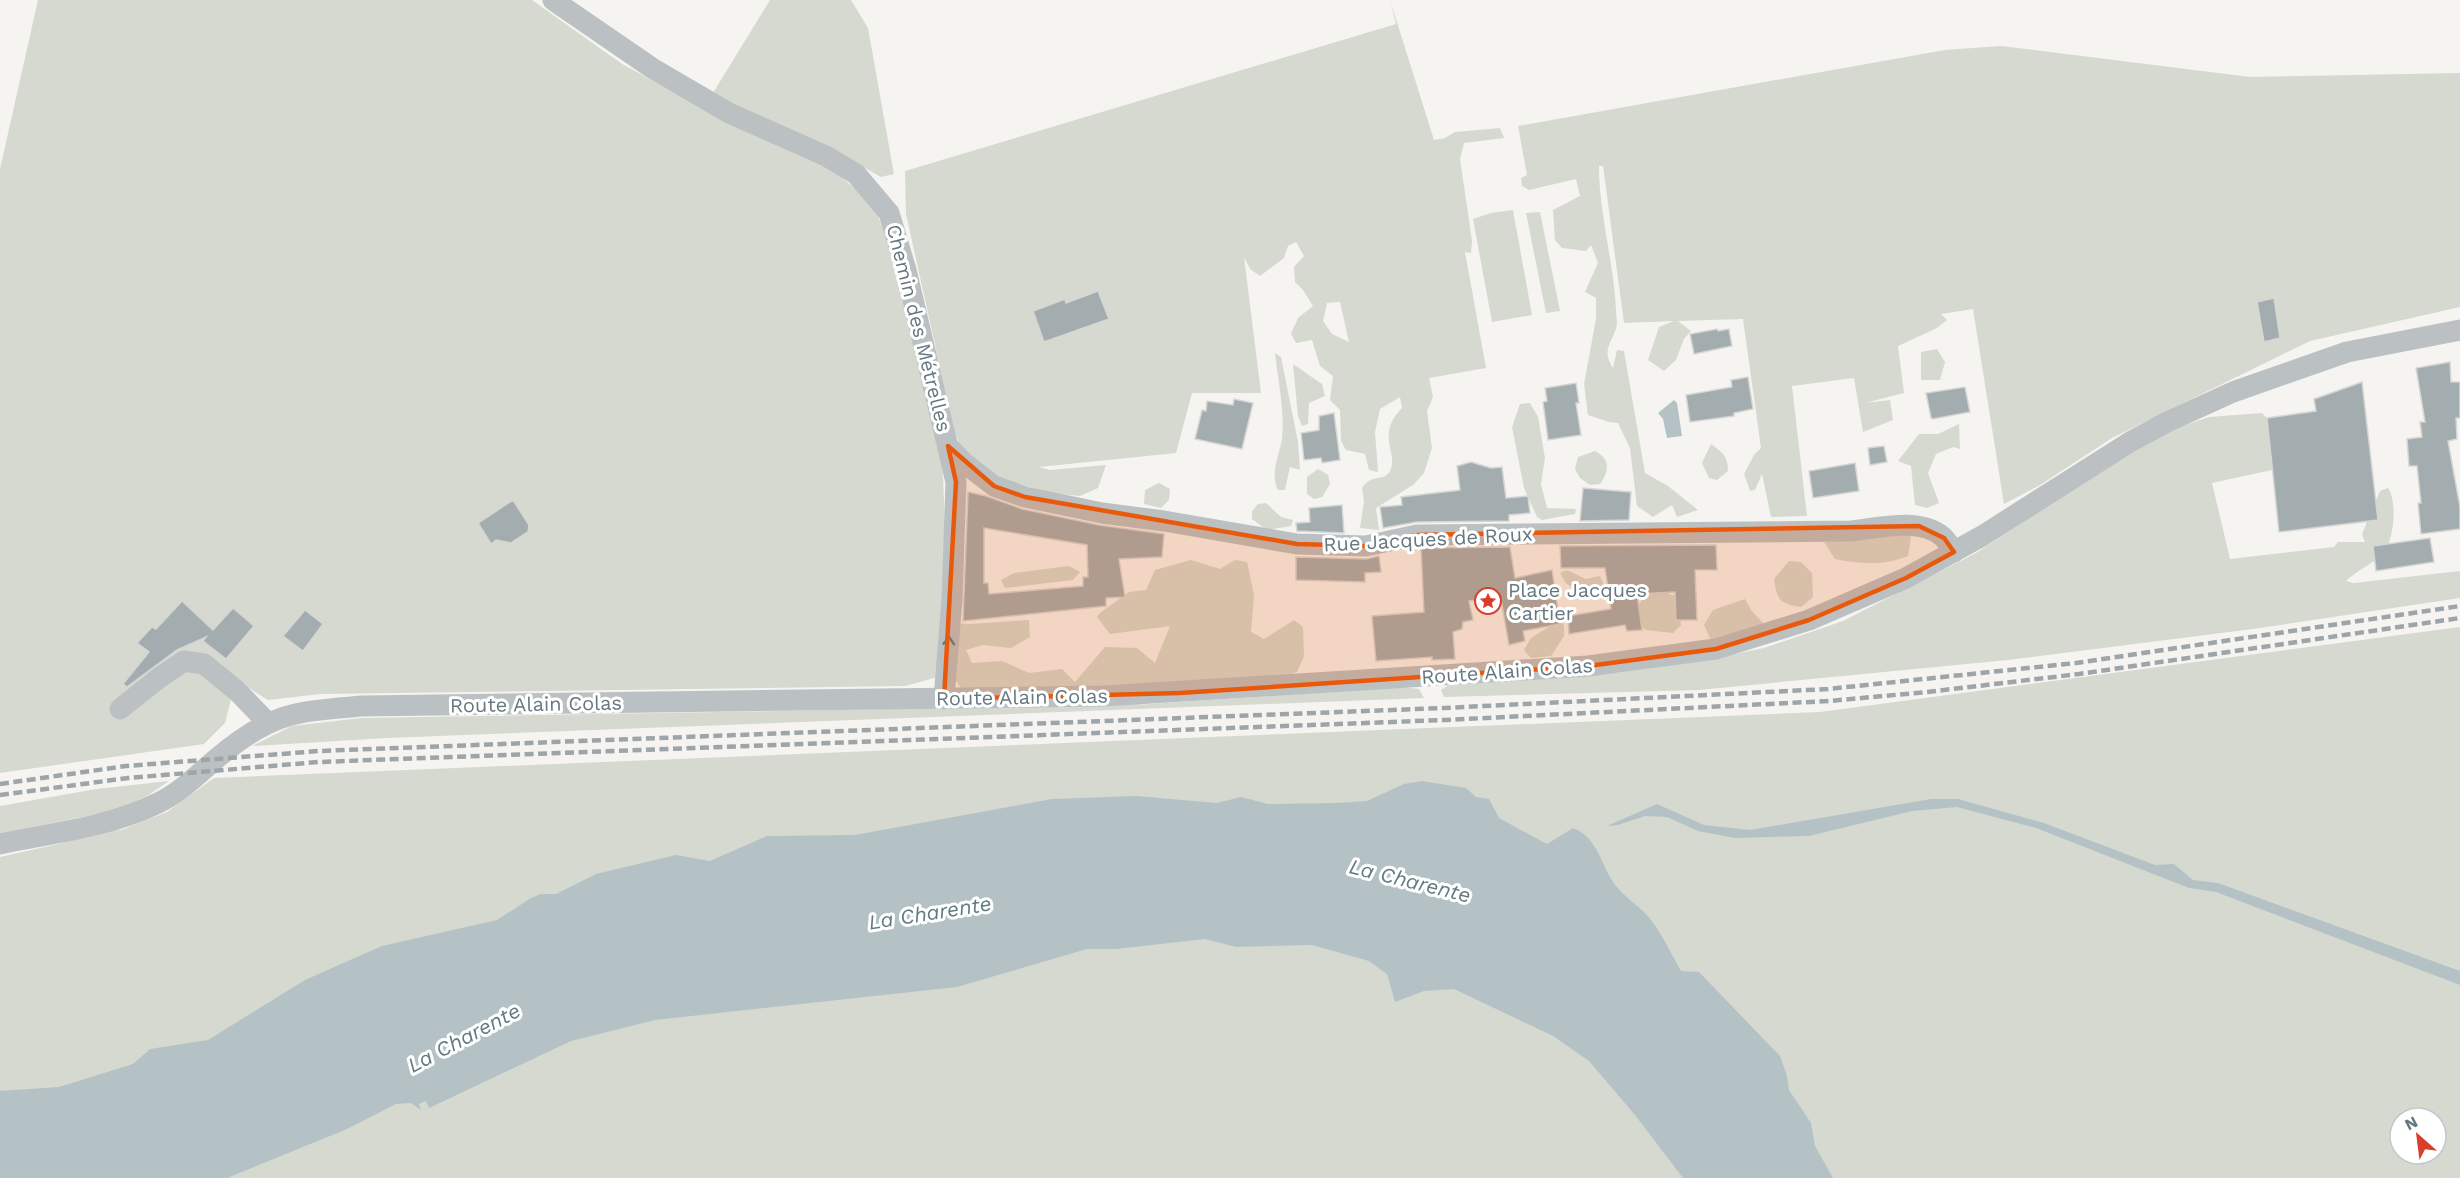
<svg xmlns="http://www.w3.org/2000/svg" width="2460" height="1178" font-family="'Work Sans',sans-serif">
  <style>
    .green { fill: #d5d9d0; fill-rule: evenodd }
    .water { fill: #b5c2c5 }
    .building { fill: #a3adb0; stroke: #d6d6d4; stroke-width: 1.5; fill-rule: evenodd }
    .lines { fill: none; stroke-linecap: round; stroke-linejoin: round }
    .minor { stroke: #bbc1c3; stroke-width: 21 }
    .rail { stroke: #9da5a9; stroke-width: 4.5; stroke-dasharray: 9 4.5; stroke-linecap: butt }
    .oneway { stroke: #657880 }
    .marked { fill: #e8590c; fill-opacity: 0.2; stroke: #e8590c; stroke-width: 4.5; stroke-linejoin: round }
    .labels { text-anchor: middle; stroke-width: 6; stroke-linejoin: round; paint-order: stroke }
    .street-label { font-size: 20px; fill: #657880; stroke: #fff }
    .poi-label { font-size: 20px; fill: #657880; stroke: #fff; text-anchor: start }
    .water-label { font-size: 21px; font-style: italic; fill: #617a7e; stroke: #fff }
  </style>
  <rect width="100%" height="100%" fill="#f5f4f1"/>
  <!-- green -->
  <g class="green">
    <path d="M38,0H532L622,64L755,136L821,161L872,202L884,231L942,449L946,554L938,677L905,686L321,694L268,700L236,680L225,723L204,744L0,773V169Z"/>
    <path d="M770,0H851L868,28L894,174L881,177L831,149L743,111L713,93Z"/>
    <path d="M1390,0L1434,140L1445,138L1455,132L1500,128L1504,138L1464,143L1460,159L1472,241L1471,253L1465,252L1486,368L1429,378L1433,397L1427,411L1432,448L1424,473L1413,485L1376,508L1379,530L1360,528L1364,502L1362,488C1364,485 1366,482 1369,481C1377,476 1385,480 1390,471C1399,452 1375,436 1402,408L1400,397L1380,409L1375,432L1378,472L1369,470L1365,454L1346,450L1341,441L1340,410L1330,400L1333,376L1320,366L1312,340L1296,343L1291,334L1298,318L1313,306L1303,290L1295,282L1294,267L1304,256L1296,242L1288,246L1284,258L1260,276L1250,269L1244,257L1261,393H1192L1176,453L1039,467L1050,470L1106,465L1098,488L1080,496L1050,493L995,477L968,457L955,435L906,214L905,171L1396,24ZM1340,302L1349,342L1332,334L1323,321L1327,303Z"/>
    <path d="M2001,46L2250,77L2460,73V307L2310,341L2112,438L2040,485L2004,504L1973,309L1941,314L1947,320L1937,328L1898,346L1904,393L1865,403L1890,400L1893,420L1863,432L1854,378L1792,386L1807,516L1771,517L1762,474L1755,490L1750,491L1744,474L1754,455L1761,448L1743,319L1678,321L1691,331L1684,339L1676,360L1664,371L1648,360L1659,327L1674,321L1624,323L1603,166H1599C1599,215 1614,263 1616,310C1616,314 1617,320 1617,324C1614,342 1600,348 1613,368L1617,350L1624,351L1645,473L1668,486L1698,510L1677,517L1672,505L1653,517L1637,506L1630,448L1618,423L1609,422L1588,415L1584,384L1596,319V298L1585,292L1598,263L1591,245L1586,251L1562,248L1555,240L1553,210L1580,196L1576,179L1529,190L1522,186L1521,178L1527,175L1518,126L1945,50Z"/>
    <path d="M1513,210L1532,315L1492,322L1473,219L1491,213Z"/>
    <path d="M1540,212L1560,311L1546,313L1526,213Z"/>
    <path d="M1937,349L1945,362L1940,380H1921V352Z"/>
    <path d="M1275,353L1281,357L1298,442L1300,470L1290,467L1285,490H1278C1270,473 1279,456 1282,439C1285,412 1278,380 1275,353Z"/>
    <path d="M1293,364L1322,384L1325,396L1309,403L1308,424L1302,426L1298,416Z"/>
    <path d="M1530,403L1538,417L1545,458L1541,484L1547,508L1576,509L1575,514L1542,520L1537,517L1524,488L1512,427L1520,404Z"/>
    <path d="M2262,413L2267,418L2272,470L2212,483L2230,559L2334,547L2338,542H2365L2362,534L2380,491L2388,488C2398,502 2394,544 2381,556C2370,565 2356,571 2346,581L2354,583L2460,571V598L2253,629L2008,660L1699,690L1444,697L1441,690L1449,685L1616,673L1701,661L1764,648L1843,621L1976,553L2101,471L2171,430L2209,417Z"/>
    <path d="M1959,424L1960,449L1953,447L1936,454L1928,473L1939,503L1927,508L1915,505L1911,466L1898,461L1919,434H1938Z"/>
    <path d="M1711,444C1723,453 1728,456 1728,471L1717,480L1709,478L1702,463Z"/>
    <path d="M1595,451C1610,459 1610,470 1600,484L1590,485L1580,478L1575,469L1578,457Z"/>
    <path d="M1318,469L1328,475L1330,484L1322,497L1314,499L1307,494V477Z"/>
    <path d="M1159,483L1170,489L1169,500L1161,508L1144,504L1145,490Z"/>
    <path d="M1266,503L1281,517L1293,520L1291,526L1267,530L1252,519V511L1258,504Z"/>
    <path d="M1894,522L1911,537L1908,556C1884,566 1860,564 1835,559L1824,542L1851,539Z"/>
    <path d="M1191,560L1220,569L1235,560L1247,562L1254,595L1251,632L1264,639L1294,620L1303,627L1304,656L1297,672L1271,682L1136,705L1402,687L1419,689L1424,698L387,738L252,746L292,726L361,718L1128,705L962,690L952,675L953,623L970,624L1029,620L1030,637L1011,648L983,645L966,650L972,663L1002,661L1029,673L1062,669L1075,682L1105,647L1137,648L1155,663L1170,626L1110,634L1097,617L1100,613L1129,592L1146,590L1155,570Z"/>
    <path d="M1789,561L1801,562L1812,573L1813,597L1801,607C1780,604 1777,600 1774,579Z"/>
    <path d="M1069,566L1080,572L1073,580L1005,588L1001,580L1014,573Z"/>
    <path d="M1567,570L1586,579L1600,576L1606,589L1598,591L1587,587L1577,592L1565,582L1560,573Z"/>
    <path d="M1663,591L1677,597L1681,625L1673,633L1646,630L1638,625C1633,604 1643,593 1663,591Z"/>
    <path d="M1745,599L1751,610L1764,624L1711,640L1704,625L1713,610Z"/>
    <path d="M1560,620L1564,625V636L1551,656L1531,658L1524,650L1531,638Z"/>
    <path d="M2460,627V1178H0V857L62,843L90,831L121,830L167,812L214,778L1820,712ZM2400,1118H2436V1154H2400Z"/>
    <path d="M169,781L147,796L120,809L0,834V806L96,789Z"/>
  </g>
  <!-- water -->
  <g class="water">
    <path d="M1674,400L1677,403L1682,436L1667,438L1663,419L1658,413Z"/>
    <path d="M1422,781L1466,788L1476,797L1489,799L1499,818L1547,844L1573,828C1599,838 1601,867 1616,886C1625,897 1637,905 1647,915C1661,931 1670,952 1681,971L1699,972L1780,1056L1787,1076L1789,1090L1811,1123L1815,1146L1833,1178H1683L1635,1115L1589,1061L1553,1036L1454,989L1424,991L1395,1002L1387,974L1369,961L1312,945L1236,947L1205,939L1116,949H1087L957,987L655,1020L571,1041L429,1108L426,1101L419,1104L421,1110L411,1103L396,1104L347,1129L227,1178H0V1091L59,1087L133,1064L150,1049L208,1040L305,980L382,946L497,920L531,898L541,894H556L596,874L676,855L710,861L767,836L855,835L1052,799L1136,796L1217,803L1241,797L1268,804L1337,803L1367,801L1404,784Z"/>
    <path d="M1931,799H1958L2044,823L2155,865L2174,864L2193,880L2218,883L2460,971V985L2216,892L2189,888L2036,828L1957,807L1912,811L1809,836L1735,838L1698,831L1667,817L1645,816L1618,825L1607,826L1657,804L1704,825L1750,830Z"/>
  </g>
  <!-- building -->
  <g class="building">
    <path d="M1098,291L1109,319L1044,342L1033,311L1065,299L1066,303Z"/>
    <path d="M2274,298L2280,338L2264,342L2257,302Z"/>
    <path d="M1717,329L1718,331L1729,329L1732,346L1694,354L1690,334Z"/>
    <path d="M2450,362L2451,382H2460V418H2456L2457,439L2448,441L2460,507V529L2421,534L2418,503H2421L2417,466H2409L2407,439L2422,437L2420,422H2425L2416,368Z"/>
    <path d="M1748,377L1753,409L1734,413V416L1690,422L1686,395L1732,387L1731,380Z"/>
    <path d="M2362,382L2378,520L2279,532L2267,418L2316,411L2314,399Z"/>
    <path d="M1576,383L1579,403H1576L1581,435L1548,440L1543,402L1547,401L1545,388Z"/>
    <path d="M1965,387L1970,412L1933,419L1931,418L1926,393Z"/>
    <path d="M1234,399L1253,403L1242,449L1195,439L1202,410L1206,411L1207,401L1233,405Z"/>
    <path d="M1334,413L1340,460L1322,463L1321,458L1304,460L1301,433L1319,430V416Z"/>
    <path d="M1884,446L1887,462L1870,465L1868,448Z"/>
    <path d="M1471,462L1491,468L1502,467L1506,498L1528,496L1530,513L1509,515V521L1417,522L1383,528L1380,507L1402,505L1401,497L1460,490L1457,466Z"/>
    <path d="M1855,463L1859,491L1813,498L1809,471Z"/>
    <path d="M1583,488L1631,492L1629,520L1580,521Z"/>
    <path d="M968,492L986,496L1022,509L1099,525L1164,534L1162,557L1119,559L1125,597L1106,598V606L963,621ZM984,528L1087,545L1088,577H1083V586L989,594L988,583H984Z"/>
    <path d="M513,500L529,525L528,532L511,543L496,540L491,544L478,523Z"/>
    <path d="M1342,505L1344,533L1297,531L1296,523L1310,522L1309,508Z"/>
    <path d="M2430,538L2434,562L2376,571L2373,546Z"/>
    <path d="M1716,545L1717,570H1695L1697,620H1676L1675,592L1637,594L1642,630L1627,631L1625,625L1569,634L1568,616L1611,609L1605,568H1561L1560,546Z"/>
    <path d="M1510,547L1515,578L1552,570L1560,624L1523,631L1525,641L1509,645L1501,599L1469,601L1473,620L1463,622L1462,629L1453,632L1455,659L1432,660V657L1376,661L1372,616L1424,612L1421,548Z"/>
    <path d="M1379,556L1381,572L1365,573V582L1296,580V557L1366,559Z"/>
    <path d="M182,601L213,630L233,608L254,626L226,659L203,641L206,637L177,650L127,687L123,684L149,652L137,643L152,627L156,629Z"/>
    <path d="M305,610L323,624L303,651L283,636Z"/>
  </g>
  <g class="lines">
    <!-- minor -->
    <g class="minor">
      <path d="M553,0L652,68L729,113L826,156L856,174L889,213L906,270L956,482L952,599L944,699"/>
      <path d="M948,446L963,462L994,486L1025,497L1102,513L1164,521L1297,544L1366,546L1417,535L1851,531C1879,528 1920,517 1943,537C1947,541 1951,547 1954,552"/>
      <path d="M120,709L159,678L184,661L204,664L237,691L267,722"/>
      <path d="M0,844C52,833 110,827 158,803C180,793 198,774 216,759C270,713 293,712 361,706L1104,696L1588,666L1716,649L1809,620L1906,578L1982,536L2130,442L2167,422L2233,392L2347,352L2460,330"/>
    </g>
    <!-- rail -->
    <g class="rail">
      <path d="M0,784L126,766L319,751L1444,708L1828,689L2076,663L2460,606"/>
      <path d="M0,795L128,778L319,762L1445,720L1829,701L1927,692L2079,674L2460,618"/>
    </g>
  </g>
  <!-- one-way arrows -->
  <defs><path id="oneway-chevron" d="M-2-3.5L2.5 0L-2 3.5" fill="none" stroke-width="1.6" stroke-linecap="round" stroke-linejoin="round" transform="scale(1.5)"/></defs>
  <use class="oneway" href="#oneway-chevron" transform="translate(949 641) rotate(-86)"/>
  <!-- marked area -->
  <path class="marked" d="M948,446L994,486L1025,497L1297,544L1366,546L1417,535L1919,526L1944,538L1954,552L1906,578L1809,620L1716,649L1588,666L1180,693L944,699L956,482Z"/>
  <!-- icons -->
  <defs>
    <symbol id="sight-ring" viewBox="-11 -11 22 22"><circle r="9.5" fill="#fff" stroke="#d93e2d" stroke-width="1.5"/><path d="M0-6L1.8-2.2L6-1.7L2.9 1.2L3.7 5.4L0 3.3L-3.7 5.4L-2.9 1.2L-6-1.7L-1.8-2.2Z" fill="#d93e2d"/></symbol>
  </defs>
  <g fill-rule="evenodd">
    <use href="#sight-ring" x="1473" y="586" width="30" height="30"/>
  </g>
  <g class="labels">
    <!-- street labels -->
    <g class="street-label">
      <text transform="translate(919 328) rotate(76)" y="7">Chemin des Métrelles</text>
      <text transform="translate(1428 539) rotate(-3)" y="7">Rue Jacques de Roux</text>
      <text transform="translate(1507 671) rotate(-4)" y="7">Route Alain Colas</text>
      <text transform="translate(1022 697) rotate(-1)" y="7">Route Alain Colas</text>
      <text transform="translate(536 704) rotate(-1)" y="7">Route Alain Colas</text>
    </g>
    <!-- poi labels -->
    <g class="poi-label">
      <text x="1508" y="597">Place Jacques<tspan x="1508" dy="23">Cartier</tspan></text>
    </g>
    <!-- water labels -->
    <g class="water-label">
      <text transform="translate(1410 881) rotate(14)" y="7">La Charente</text>
      <text transform="translate(930 913) rotate(-9)" y="7">La Charente</text>
      <text transform="translate(464 1038) rotate(-28)" y="7">La Charente</text>
    </g>
  </g>
  <!-- north arrow -->
  <g transform="translate(2418 1136) rotate(332)"><circle r="28" fill="#ffffff" stroke="#c1c9cc" stroke-width="1.5"/>
  <path d="M0-4.5L10 22L0 15L-10 22Z" fill="#d93e2d"/>
  <text y="-9" font-size="16" font-weight="bold" text-anchor="middle" fill="#657880">N</text>
  </g>
</svg>
